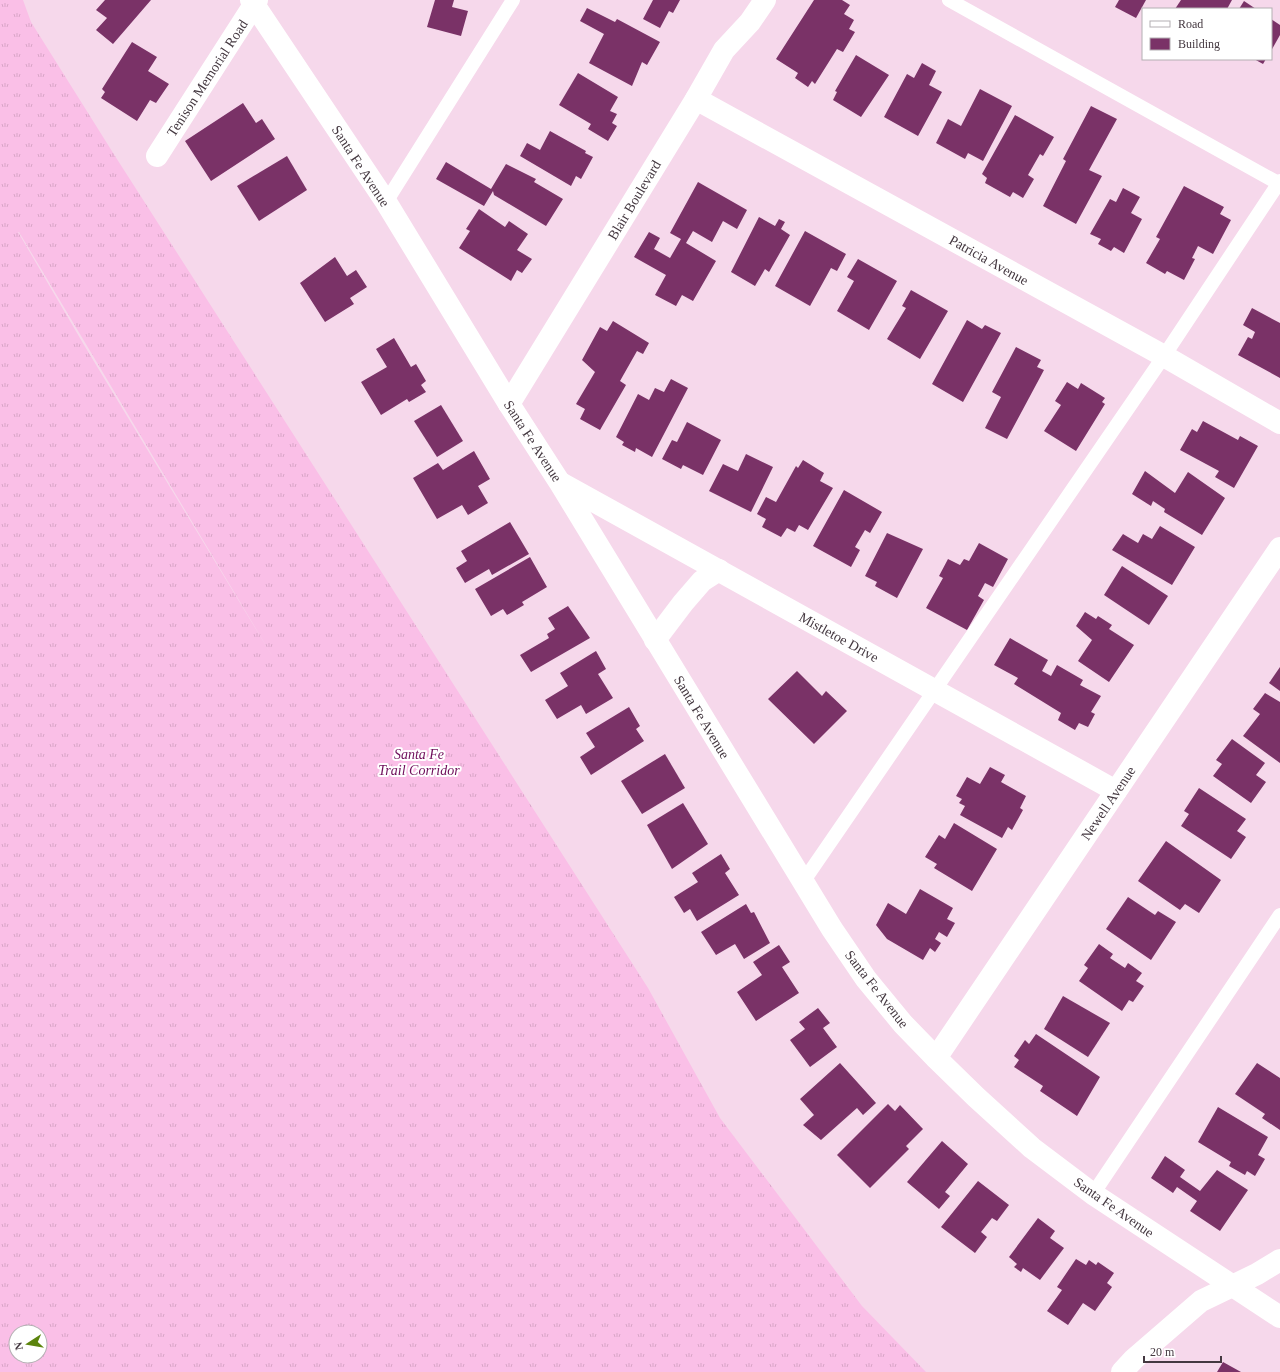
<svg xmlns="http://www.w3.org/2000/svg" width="1280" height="1372" font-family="'Times New Roman',serif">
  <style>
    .grass { fill: url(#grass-tufts); fill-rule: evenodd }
    .building { fill: #7a3267 }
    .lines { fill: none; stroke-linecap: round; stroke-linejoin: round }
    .lane { stroke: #fff; stroke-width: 14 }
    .street { stroke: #fff; stroke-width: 22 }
    .labels { text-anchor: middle; stroke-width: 4; stroke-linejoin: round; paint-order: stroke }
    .street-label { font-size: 14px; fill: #443840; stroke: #fff }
    .park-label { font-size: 14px; font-style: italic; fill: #6e0d5a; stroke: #fff }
  </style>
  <defs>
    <pattern id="grass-tufts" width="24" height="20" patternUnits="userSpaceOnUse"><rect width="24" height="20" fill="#fabfe7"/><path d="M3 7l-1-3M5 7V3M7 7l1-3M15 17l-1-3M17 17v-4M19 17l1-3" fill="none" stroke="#d8a5c7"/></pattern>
  </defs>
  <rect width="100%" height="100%" fill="#f6d8eb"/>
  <!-- grass -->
  <path class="grass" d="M0,0H23L31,22L115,156L648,988L720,1118L862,1306L926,1372H0ZM18,232H19L274,659L84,345ZM16,1332H40V1356H16Z"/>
  <!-- building -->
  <g class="building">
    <path d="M105,0H151L113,44L96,30L107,18L96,10Z"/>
    <path d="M435,0H454L452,7L468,11L461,36L427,27Z"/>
    <path d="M653,0H680L673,13L669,11L660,28L643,19Z"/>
    <path d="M814,0H842L850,5L844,14L854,20L849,29L855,32L843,52L837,49L815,84L812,81L808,87L795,78L798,73L776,59Z"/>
    <path d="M1119,0H1146L1136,18L1115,7Z"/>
    <path d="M1181,0H1232L1227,9H1175Z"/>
    <path d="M1244,1L1256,9H1239Z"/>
    <path d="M587,8L615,22L617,19L660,42L647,65L642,62L632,86L589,63L604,34L580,21Z"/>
    <path d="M1271,19L1280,25V35L1271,51Z"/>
    <path d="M132,42L157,57L148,71L169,84L156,103L150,100L137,121L101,98L105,92L102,89Z"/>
    <path d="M856,55L889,75L861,117L833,100L837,92L835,91Z"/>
    <path d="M1254,59H1266L1263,64Z"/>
    <path d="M922,63L936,71L929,85L942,92L918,136L884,117L907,74L914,78Z"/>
    <path d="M578,73L618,97L610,111L617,114L612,123L617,126L608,141L588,129L591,124L559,105Z"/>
    <path d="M980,89L1012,106L983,161L968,153L965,159L936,143L948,119L961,126Z"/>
    <path d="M243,103L256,123L262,119L275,139L211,181L185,141Z"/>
    <path d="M1091,106L1117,119L1089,170L1102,176L1076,224L1043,206L1066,161L1063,159Z"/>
    <path d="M1015,115L1054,137L1043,156L1040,154L1028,175L1034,179L1023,198L1013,192L1010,197L985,183L987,178L982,174Z"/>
    <path d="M550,131L586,151L585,153L593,157L581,179L576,176L571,186L520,156L527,143L540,150Z"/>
    <path d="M287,156L307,190L259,221L237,186Z"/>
    <path d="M446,162L491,189L506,164L536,179L534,182L563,199L546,226L494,195L493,191L484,206L436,179Z"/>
    <path d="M698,182L747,210L737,229L723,221L712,242L693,231L686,243L716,261L693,301L682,295L676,306L655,295L666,275L634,257L649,232L660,238L654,249L670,258L681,239L670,233Z"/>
    <path d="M1184,186L1224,207L1220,214L1231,220L1213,254L1198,246L1192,258L1195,259L1184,280L1167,271L1165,274L1146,263L1160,239L1156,237Z"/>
    <path d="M1123,188L1140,197L1131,213L1142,219L1124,253L1114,247L1111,251L1098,244L1101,239L1090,234L1110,199L1116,202Z"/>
    <path d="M479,209L505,227L509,221L528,234L517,250L532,259L522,273L517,270L511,281L459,248L470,231L466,229Z"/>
    <path d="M759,217L775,226L779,219L785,222L781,229L790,235L769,272L765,269L755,286L731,272Z"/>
    <path d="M805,231L846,254L837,271L831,268L810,306L775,286Z"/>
    <path d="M335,257L347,276L356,270L367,287L350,298L354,304L325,322L300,283Z"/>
    <path d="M858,259L897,281L869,330L837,311L854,281L847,277Z"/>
    <path d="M911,290L948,311L920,359L887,339L906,308L902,306Z"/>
    <path d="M1252,308L1280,323V378L1238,355L1248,337L1252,339L1255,332L1243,325Z"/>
    <path d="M967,320L982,329L985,325L1001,333L963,402L932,384Z"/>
    <path d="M613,321L649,343L643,354L637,351L620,381L626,385L600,430L580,419L585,409L576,404L595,372L582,360L600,327L607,331Z"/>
    <path d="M394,338L411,367L416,364L426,381L421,385L426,392L409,402L407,399L381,415L361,382L387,367L376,349Z"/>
    <path d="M1016,347L1041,360L1037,367L1044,370L1007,439L985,428L1001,397L992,392Z"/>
    <path d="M671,379L688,388L652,457L636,448L635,452L622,445L624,442L616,437L638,394L649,400L655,388L664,392Z"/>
    <path d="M1067,382L1078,389L1081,383L1105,398L1102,402L1105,404L1076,451L1044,431L1061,405L1055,401Z"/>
    <path d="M441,405L463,441L437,457L414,421Z"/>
    <path d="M1203,421L1238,440L1240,436L1258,446L1234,488L1215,477L1219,471L1180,450L1192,429L1197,432Z"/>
    <path d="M687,422L721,440L703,475L683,465L681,469L662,459L672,440L677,442Z"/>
    <path d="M474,451L490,479L478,486L488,503L468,515L462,505L437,519L413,478L438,463L443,470Z"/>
    <path d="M746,454L773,467L751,512L709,491L723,464L738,471Z"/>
    <path d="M803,460L824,473L820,481L833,488L808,530L799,525L795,532L787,528L781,537L762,527L766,519L757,514L766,497L776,502L796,466L798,468Z"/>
    <path d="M1145,471L1175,493L1188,472L1225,498L1202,535L1164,512L1165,509L1153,501L1151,506L1132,494Z"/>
    <path d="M844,490L882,512L870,533L865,530L855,547L860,550L851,567L813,546Z"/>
    <path d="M510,522L529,554L492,575L489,569L465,583L456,568L467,561L461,551Z"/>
    <path d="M1160,526L1195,547L1172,585L1112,550L1123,534L1138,543L1143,534L1152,539Z"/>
    <path d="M887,533L923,549L897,598L875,586L877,582L865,576Z"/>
    <path d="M979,543L1008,559L993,587L985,583L978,596L984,600L967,630L926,608L943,578L939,576L948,559L960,565L964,559L969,561Z"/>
    <path d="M530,557L547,587L522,602L524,605L507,615L503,609L491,616L475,589Z"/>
    <path d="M1122,566L1168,596L1149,625L1104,595Z"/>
    <path d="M568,606L590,638L531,672L520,655L549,638L547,634L555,629L548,618Z"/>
    <path d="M1085,612L1096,619L1098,616L1112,625L1109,629L1134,645L1109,682L1078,661L1092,640L1076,626Z"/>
    <path d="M1010,638L1048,660L1042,671L1051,676L1057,665L1083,680L1080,685L1101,696L1091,712L1095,714L1088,727L1079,723L1075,730L1058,720L1061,713L1014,684L1018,678L994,665Z"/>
    <path d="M596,651L606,669L598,674L613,698L586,714L581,705L557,719L545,700L568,686L560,673Z"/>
    <path d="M1280,667V691L1269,683Z"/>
    <path d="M797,671L822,696L826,691L847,711L814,744L768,699Z"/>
    <path d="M1265,693L1280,702V763L1243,736L1260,714L1253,709Z"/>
    <path d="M629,707L640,726L636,729L644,741L591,775L580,757L595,747L586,733Z"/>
    <path d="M1232,739L1265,763L1256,775L1266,782L1251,803L1213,776L1222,764L1216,760Z"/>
    <path d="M665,754L685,788L642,814L621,781Z"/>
    <path d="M990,767L1005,775L1001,782L1026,796L1020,808L1023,810L1012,830L1008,827L1002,838L960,815L965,806L959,803L962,799L956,796L967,777L980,784Z"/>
    <path d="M1199,788L1246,819L1237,831L1246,837L1231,859L1181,826L1189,814L1184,811Z"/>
    <path d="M683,803L708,844L672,869L647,825Z"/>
    <path d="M954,823L997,849L972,891L934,868L937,864L925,857L939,835L945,839Z"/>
    <path d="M1166,841L1221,880L1199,913L1185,904L1180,910L1138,881Z"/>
    <path d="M721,854L730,869L725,873L739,895L697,921L690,909L684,913L674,897L698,882L692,873Z"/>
    <path d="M920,889L953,908L947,919L955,923L947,937L939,932L935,939L941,943L935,952L930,948L923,960L887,939L876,925L888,903L906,914Z"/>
    <path d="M1128,897L1155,915L1158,911L1176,922L1151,960L1106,929Z"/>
    <path d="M746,904L751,913L754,912L770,943L744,959L735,944L716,955L701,932Z"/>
    <path d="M1099,944L1113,954L1110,958L1125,968L1128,963L1142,973L1136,981L1144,986L1133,1002L1129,1000L1122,1011L1079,981L1088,968L1084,965Z"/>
    <path d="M779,945L790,962L782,967L799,993L756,1021L737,992L762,975L753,962Z"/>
    <path d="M1063,996L1110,1023L1088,1057L1044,1029Z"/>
    <path d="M818,1008L830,1023L823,1028L837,1047L810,1067L790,1040L805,1029L799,1022Z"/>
    <path d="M1036,1034L1100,1077L1077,1116L1040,1091L1043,1086L1014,1067L1019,1060L1014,1056L1025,1040L1029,1044Z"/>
    <path d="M840,1063L876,1103L863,1115L857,1108L821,1140L803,1125L814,1115L800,1099Z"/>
    <path d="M1257,1063L1280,1078V1130L1262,1118L1265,1114L1235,1094Z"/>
    <path d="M888,1104L895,1111L900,1105L923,1129L906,1146L909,1149L870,1188L837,1155Z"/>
    <path d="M1218,1107L1268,1137L1258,1155L1265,1159L1255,1176L1247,1171L1245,1175L1229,1166L1231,1162L1198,1142Z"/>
    <path d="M942,1141L968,1164L945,1192L950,1196L939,1209L907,1182Z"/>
    <path d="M1165,1156L1185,1170L1180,1177L1200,1191L1217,1170L1248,1190L1220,1231L1190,1211L1197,1201L1177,1187L1173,1193L1151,1178Z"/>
    <path d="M978,1181L1009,1205L997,1221L992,1218L981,1232L987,1237L975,1253L941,1227Z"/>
    <path d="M1038,1218L1055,1231L1050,1238L1064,1248L1040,1280L1023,1268L1021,1272L1014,1267L1017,1264L1009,1257Z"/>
    <path d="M1076,1259L1086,1265L1089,1260L1096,1265L1098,1262L1114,1273L1107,1283L1112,1287L1095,1311L1083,1303L1068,1325L1047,1311L1062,1290L1057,1287Z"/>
    <path d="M1223,1362L1241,1372H1217Z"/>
  </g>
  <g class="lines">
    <!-- lane -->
    <g class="lane">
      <path d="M949,0L1278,183"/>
      <path d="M386,202L513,0"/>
      <path d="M803,882L1164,356L1280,181"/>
      <path d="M1093,1194L1280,915"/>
    </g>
    <!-- street -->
    <g class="street">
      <path d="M251,0L386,202L509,404L560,483L832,929L866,979L903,1024L936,1058L976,1097L1032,1148L1093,1194L1280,1317"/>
      <path d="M696,99L1164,356L1280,423"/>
      <path d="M157,156L257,0"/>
      <path d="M509,404L696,99L724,50L750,22L765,0"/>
      <path d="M561,483L1116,791"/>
      <path d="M655,640L683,603L702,581L719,570"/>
      <path d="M936,1058L1280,548"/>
      <path d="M1122,1372L1134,1359L1201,1301L1257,1274L1280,1260"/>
    </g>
  </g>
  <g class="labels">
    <!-- street labels -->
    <g class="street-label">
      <text transform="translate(207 78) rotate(-57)" y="5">Tenison Memorial Road</text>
      <text transform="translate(361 166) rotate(57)" y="5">Santa Fe Avenue</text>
      <text transform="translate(634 200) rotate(-59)" y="5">Blair Boulevard</text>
      <text transform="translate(989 260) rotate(29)" y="5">Patricia Avenue</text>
      <text transform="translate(533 441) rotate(57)" y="5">Santa Fe Avenue</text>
      <text transform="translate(839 637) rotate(29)" y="5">Mistletoe Drive</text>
      <text transform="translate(702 717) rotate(59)" y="5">Santa Fe Avenue</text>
      <text transform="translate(1108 803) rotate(-56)" y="5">Newell Avenue</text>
      <text transform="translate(877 989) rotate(52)" y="5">Santa Fe Avenue</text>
      <text transform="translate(1114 1207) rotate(35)" y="5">Santa Fe Avenue</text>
    </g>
    <!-- park labels -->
    <g class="park-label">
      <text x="419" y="759">Santa Fe<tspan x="419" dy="16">Trail Corridor</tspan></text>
    </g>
  </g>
  <!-- legend -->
  <rect x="1142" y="8" width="130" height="52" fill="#ffffff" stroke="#b4afb3"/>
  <rect x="1150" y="21" width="20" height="6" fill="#ffffff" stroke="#b4afb3"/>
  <text x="1178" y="28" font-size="12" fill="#443840">Road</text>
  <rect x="1150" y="38" width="20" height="12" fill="#7a3267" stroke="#b4afb3"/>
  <text x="1178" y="48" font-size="12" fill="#443840">Building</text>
  <!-- north arrow -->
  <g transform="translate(28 1344) rotate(258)"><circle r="19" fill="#ffffff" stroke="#b4afb3"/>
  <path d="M0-3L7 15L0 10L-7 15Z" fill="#5b840c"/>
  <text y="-6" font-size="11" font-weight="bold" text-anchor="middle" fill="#443840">N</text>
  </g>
  <!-- scale -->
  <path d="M1144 1356v6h77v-6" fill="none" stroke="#443840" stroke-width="2"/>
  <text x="1150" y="1356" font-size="12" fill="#443840" stroke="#ffffff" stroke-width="3" paint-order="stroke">20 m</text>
</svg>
